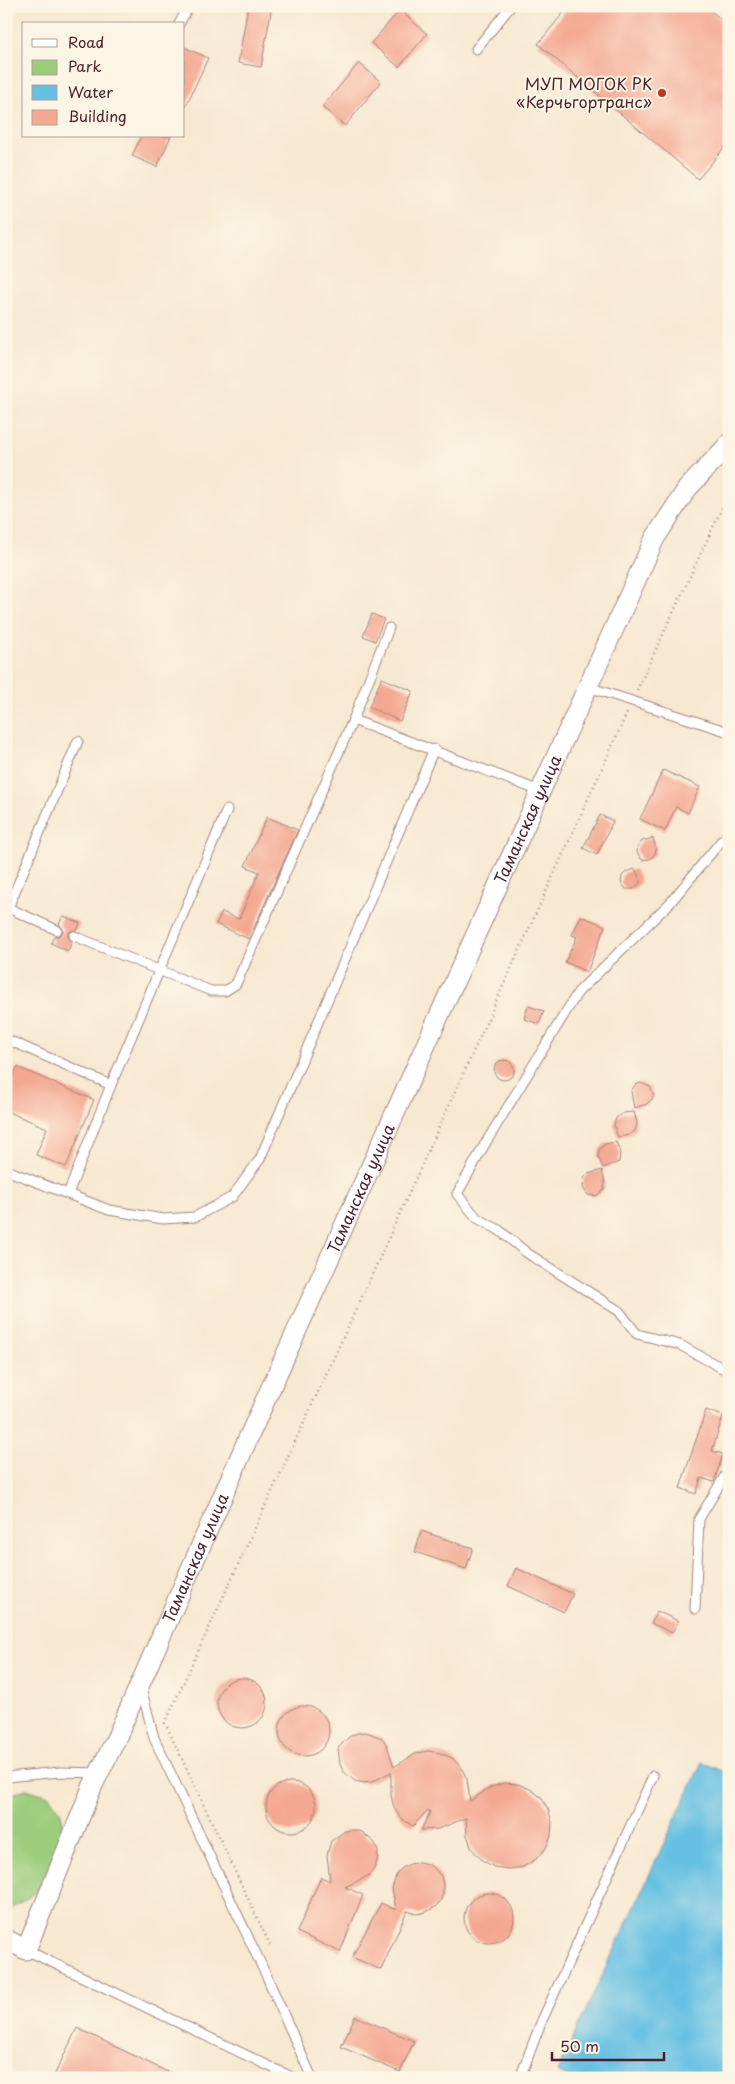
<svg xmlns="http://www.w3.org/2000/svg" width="735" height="2084" font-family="'Playpen Sans',sans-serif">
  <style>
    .green { fill: #9bcd7d; stroke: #727654 }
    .water { fill: #65c0e3; stroke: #587087 }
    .building { fill: #f4a892 }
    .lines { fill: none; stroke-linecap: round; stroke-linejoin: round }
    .lane-casing { stroke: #a0847e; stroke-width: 11 }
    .street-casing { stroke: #a0847e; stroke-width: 21 }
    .path { stroke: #a0847e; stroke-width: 2.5; stroke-dasharray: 1 4; stroke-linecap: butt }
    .lane { stroke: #fff; stroke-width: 9 }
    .street { stroke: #fff; stroke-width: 19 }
    .poi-dot { fill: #c8321e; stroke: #fcf5e5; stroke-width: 2 }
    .labels { text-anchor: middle; stroke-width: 4; stroke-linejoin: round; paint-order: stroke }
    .poi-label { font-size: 16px; fill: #4a1f2b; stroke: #fcf5e5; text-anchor: end }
    .street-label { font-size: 16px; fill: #4a1f2b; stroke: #fcf5e5 }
  </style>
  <rect width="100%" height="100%" fill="#fcf5e5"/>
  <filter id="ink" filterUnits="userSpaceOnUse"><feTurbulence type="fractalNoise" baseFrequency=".02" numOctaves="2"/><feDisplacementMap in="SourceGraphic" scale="10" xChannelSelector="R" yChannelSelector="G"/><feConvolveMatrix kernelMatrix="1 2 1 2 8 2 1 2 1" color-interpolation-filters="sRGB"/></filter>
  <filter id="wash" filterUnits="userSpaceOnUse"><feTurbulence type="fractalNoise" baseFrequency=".0096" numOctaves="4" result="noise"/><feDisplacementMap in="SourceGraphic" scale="20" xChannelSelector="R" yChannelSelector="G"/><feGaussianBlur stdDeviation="1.12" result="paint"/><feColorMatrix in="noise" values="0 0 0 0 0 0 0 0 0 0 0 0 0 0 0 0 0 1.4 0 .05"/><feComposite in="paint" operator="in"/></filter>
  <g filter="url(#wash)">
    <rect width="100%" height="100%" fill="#f7e8d1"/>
    <!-- green -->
    <path class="green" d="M26,1789L49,1796L60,1811L64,1826L55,1852L38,1890L6,1913V1798L10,1795Z"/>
    <!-- water -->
    <path class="water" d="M702,1762L729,1774V2078H570L557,2072Z"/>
    <g id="blocks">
      <!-- building -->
      <g class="building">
        <path d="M248,6H272L261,67L238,63Z"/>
        <path d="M569,6H705L729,26V142L698,179L538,44Z"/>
        <path d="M400,10L427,34L399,67L371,43Z"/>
        <path d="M184,47L208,58L184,110Z"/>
        <path d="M359,63L381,82L345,126L322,107Z"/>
        <path d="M141,136H171L157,167L132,156Z"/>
        <path d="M372,614L384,619L375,641L363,636Z"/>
        <path d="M382,678L413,691L400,721L369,707Z"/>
        <path d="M663,770L700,787L688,813L676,807L665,831L640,819Z"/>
        <path d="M600,815L613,821L597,855L583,848Z"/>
        <path d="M267,817L298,830L249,939L216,924L222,912L239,919L259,872L245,866Z"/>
        <path d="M653,838L656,849L655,854L650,859L642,860L637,852L638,846L642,841Z"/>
        <path d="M635,869L640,879V883L634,889H626L621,883L622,876L626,872Z"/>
        <path d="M63,916L80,923L77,930H73L68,933V937L72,942L68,951L51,943L54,936H58L62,933L63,929L59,924Z"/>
        <path d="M581,916L605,926L587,972L565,962L577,937L572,935Z"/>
        <path d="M528,1006L544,1011L539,1024L524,1019Z"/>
        <circle cx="504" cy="1070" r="10"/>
        <path d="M17,1067L94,1100L66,1167L36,1155L47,1128L6,1111V1093Z"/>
        <path d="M641,1083L650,1087L653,1093V1098L647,1104L634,1108L631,1091L635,1085Z"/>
        <path d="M634,1112L637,1123L635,1131L629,1135L618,1137L614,1125L616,1118L623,1113Z"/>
        <path d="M616,1142L620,1152L619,1162L603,1168L598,1157L599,1150L605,1144Z"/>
        <path d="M602,1170L605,1183L604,1190L596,1196L588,1195L583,1188L584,1178L588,1174Z"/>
        <path d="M706,1410L723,1416L712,1451L723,1454L714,1482L701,1478L696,1494L680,1488Z"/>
        <path d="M421,1531L473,1548L466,1569L415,1552Z"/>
        <path d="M516,1568L573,1594L564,1612L508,1586Z"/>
        <path d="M657,1611L678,1621L672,1633L651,1623Z"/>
        <circle cx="242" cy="1703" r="25"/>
        <circle cx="304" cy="1731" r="25"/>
        <path d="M366,1732L382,1738L387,1745L394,1767L415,1754L428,1751L440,1753L452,1758L461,1767L467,1779L470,1801L491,1787L504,1783L518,1784L530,1789L541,1797L548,1809L552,1822L551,1836L546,1848L536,1859L523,1867L509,1869L494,1867L482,1860L472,1849L467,1835L466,1818L438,1829L421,1830L430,1812L428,1810L413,1826L402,1819L394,1808L391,1796V1772L372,1782L364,1783L355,1781L343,1771L340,1764L338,1748L349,1737L357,1733Z"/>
        <circle cx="291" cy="1807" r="25"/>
        <path d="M353,1830L362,1832L375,1843L378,1852L377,1861L374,1869L368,1876L345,1887L363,1895L340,1952L297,1932L321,1877L330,1881L327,1855L331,1841L345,1831Z"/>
        <path d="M419,1862L428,1864L435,1869L441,1876L443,1885V1894L440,1902L434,1908L426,1912L417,1914L407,1911L381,1970L352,1957L381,1903L396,1910L392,1888L397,1873L402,1868L410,1864Z"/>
        <circle cx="489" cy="1918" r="25"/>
        <path d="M355,2016L414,2041L400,2072L341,2047Z"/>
        <path d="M77,2028L180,2078H53Z"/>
      </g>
    </g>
  </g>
  <g filter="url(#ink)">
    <use href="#blocks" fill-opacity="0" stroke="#a0847e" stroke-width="1"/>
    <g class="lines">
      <defs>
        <g id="lane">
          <path d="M179,24L189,6"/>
          <path d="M476,49L511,6"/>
          <path d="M588,687L729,732"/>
          <path d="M353,720L389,628"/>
          <path d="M729,836L722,840L670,903L578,992L485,1144L457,1194L477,1218L499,1230L527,1253L619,1311L637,1334L680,1345L729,1372"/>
          <path d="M6,907L57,930"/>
          <path d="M8,908L78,741"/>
          <path d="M74,936L211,991H225L236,984L353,720L540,791"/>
          <path d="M6,1039L111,1085"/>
          <path d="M6,1170L109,1210L163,1219L195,1217L232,1197L260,1159L434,749"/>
          <path d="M68,1194L111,1085L227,810"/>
          <path d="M695,1609L699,1519L729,1469"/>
          <path d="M141,1687L154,1738L267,1977L312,2078"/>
          <path d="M6,1777L60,1772L99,1773"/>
          <path d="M26,1950L294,2078"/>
          <path d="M520,2078L540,2025L653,1776"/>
        </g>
        <g id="street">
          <path id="s1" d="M6,1939L26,1950L93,1785L115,1741L250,1434L655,538L687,489L729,444"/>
        </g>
      </defs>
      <!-- lane casing -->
      <use href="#lane" class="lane-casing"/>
      <!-- street casing -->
      <use href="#street" class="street-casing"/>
      <!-- path -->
      <g class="path">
        <path d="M637,690L729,493"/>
        <path d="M270,1945L165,1723L360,1301L628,711"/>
      </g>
      <!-- lane -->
      <use href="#lane" class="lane"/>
      <!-- street -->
      <use href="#street" class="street"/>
    </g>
  </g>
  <!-- markers -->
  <circle class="poi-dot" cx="662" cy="93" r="5"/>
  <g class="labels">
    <!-- poi labels -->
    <g class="poi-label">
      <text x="652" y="90">МУП МОГОК РК<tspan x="652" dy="18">«Керчьгортранс»</tspan></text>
    </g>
    <!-- street labels -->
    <g class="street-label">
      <text dy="6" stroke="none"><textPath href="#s1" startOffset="1260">Таманская улица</textPath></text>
      <text dy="6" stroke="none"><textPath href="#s1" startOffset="855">Таманская улица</textPath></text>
      <text dy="6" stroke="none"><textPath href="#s1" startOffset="450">Таманская улица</textPath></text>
    </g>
  </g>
  <!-- margin -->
  <rect width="735" height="2084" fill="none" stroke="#fcf5e5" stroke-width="25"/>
  <!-- legend -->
  <rect x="22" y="22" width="162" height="115" fill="#fcf5e5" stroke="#b59f9b"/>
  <rect x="32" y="39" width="25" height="8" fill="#ffffff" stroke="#b59f9b"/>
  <text x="68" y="48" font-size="15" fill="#4a1f2b">Road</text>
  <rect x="32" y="60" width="25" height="15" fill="#9bcd7d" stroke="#b59f9b"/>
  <text x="68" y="72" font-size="15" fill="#4a1f2b">Park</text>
  <rect x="32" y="85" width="25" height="15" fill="#65c0e3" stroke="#b59f9b"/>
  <text x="68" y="98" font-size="15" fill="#4a1f2b">Water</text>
  <rect x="32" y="110" width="25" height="15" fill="#f4a892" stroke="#b59f9b"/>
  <text x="68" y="122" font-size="15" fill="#4a1f2b">Building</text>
  <!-- scale -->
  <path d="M552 2052v8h112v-8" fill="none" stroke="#4a1f2b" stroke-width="2.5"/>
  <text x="560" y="2052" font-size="15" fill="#4a1f2b" stroke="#fcf5e5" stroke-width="4" paint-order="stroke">50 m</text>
</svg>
